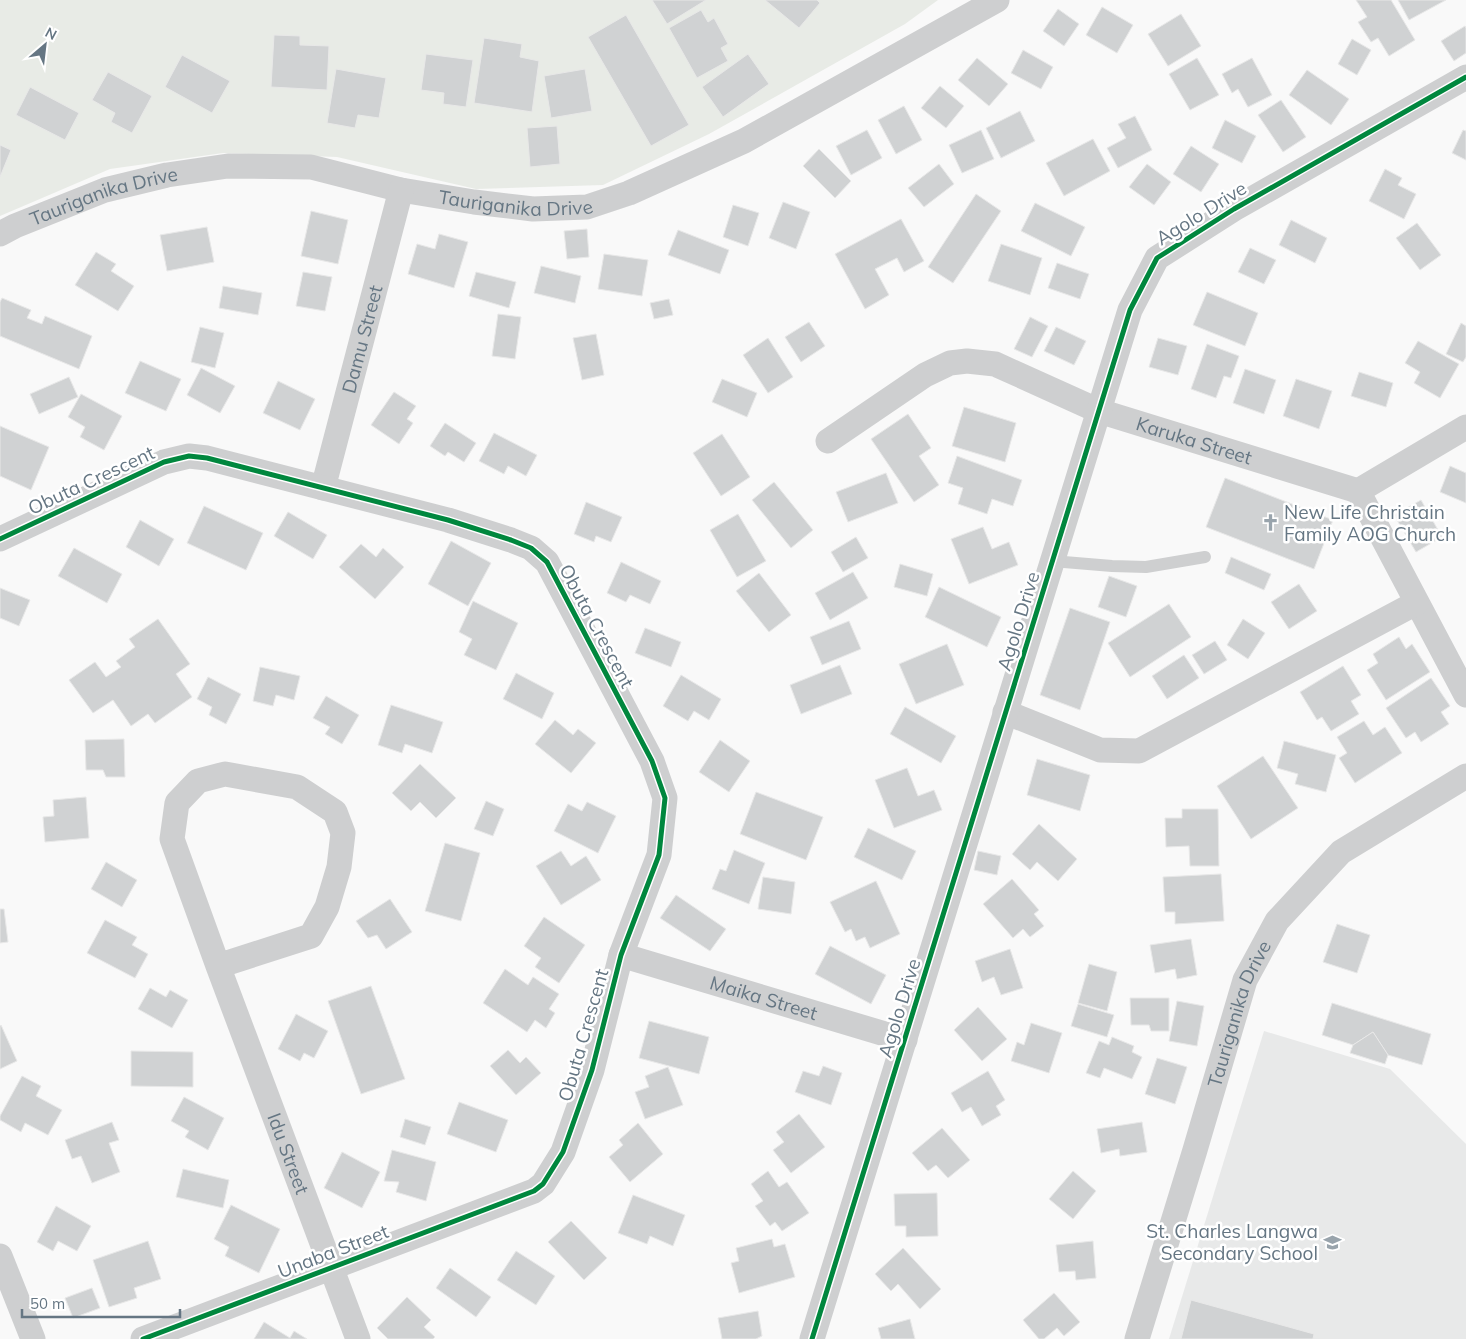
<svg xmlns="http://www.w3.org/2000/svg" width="1466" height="1339" font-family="Mulish,sans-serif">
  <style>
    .built { fill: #e8e9e9 }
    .green { fill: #e8ebe6 }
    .building { fill: #d0d2d3; stroke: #e8e8e8 }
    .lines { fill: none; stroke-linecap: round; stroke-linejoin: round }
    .service { stroke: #cecfd0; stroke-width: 12 }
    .minor { stroke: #cecfd0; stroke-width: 25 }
    .cycleway-casing { stroke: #fff; stroke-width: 8 }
    .cycleway { stroke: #00873e; stroke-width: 5 }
    .labels { text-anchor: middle; stroke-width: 5; stroke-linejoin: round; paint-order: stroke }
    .street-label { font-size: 19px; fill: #657683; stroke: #fff }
    .poi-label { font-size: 19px; fill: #657683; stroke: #fff; text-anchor: start }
  </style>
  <rect width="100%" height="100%" fill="#f9f9f9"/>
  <!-- built -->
  <path class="built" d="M1264,1031L1390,1069L1466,1144V1339H1169Z"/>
  <!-- green -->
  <path class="green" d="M0,0H938L905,24L709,134L603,185L476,189L337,157L223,153L110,169L0,216Z"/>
  <!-- building -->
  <g class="building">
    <path d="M652,0H706L667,24Z"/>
    <path d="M765,0H817L820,3L799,28Z"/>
    <path d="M1356,0H1391L1415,40L1389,56L1378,38L1371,42L1358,22L1367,17Z"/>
    <path d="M1398,0H1446L1409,20Z"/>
    <path d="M1102,7L1133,25L1117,53L1086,35Z"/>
    <path d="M1058,9L1079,24L1064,46L1043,31Z"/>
    <path d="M701,10L708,22L714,18L728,44L721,48L728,61L697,78L669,28Z"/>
    <path d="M1181,14L1201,46L1168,66L1148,34Z"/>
    <path d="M626,15L689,125L651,146L588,37Z"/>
    <path d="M1465,26L1466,28V53L1454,61L1441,41Z"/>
    <path d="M274,35L300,36V45L329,46L327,90L271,87Z"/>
    <path d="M484,38L522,44L520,57L539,61L532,112L474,103Z"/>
    <path d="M1352,39L1371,50L1357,75L1338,64Z"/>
    <path d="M1023,50L1053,67L1041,89L1011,73Z"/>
    <path d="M426,54L473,60L466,107L443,104L444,93L421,90Z"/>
    <path d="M748,54L769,84L723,117L702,87Z"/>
    <path d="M182,55L230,81L212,113L165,87Z"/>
    <path d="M977,58L1008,84L989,106L958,80Z"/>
    <path d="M1197,58L1219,95L1190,110L1169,74Z"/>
    <path d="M1252,58L1272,95L1248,107L1238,89L1232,93L1222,74Z"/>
    <path d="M336,69L386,78L379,118L358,115L355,128L327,123Z"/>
    <path d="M585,69L592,111L551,118L544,76Z"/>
    <path d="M1307,70L1349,99L1331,125L1289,95Z"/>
    <path d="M108,72L152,96L132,133L111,122L115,113L92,100Z"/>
    <path d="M940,86L964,106L946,128L921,108Z"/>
    <path d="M30,87L79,113L65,140L16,115Z"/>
    <path d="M1281,100L1306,137L1283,152L1258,115Z"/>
    <path d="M904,106L922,140L896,154L878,120Z"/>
    <path d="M1020,111L1035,141L1001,158L986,128Z"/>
    <path d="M1135,116L1152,150L1118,168L1107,148L1126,138L1118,124Z"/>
    <path d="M1225,120L1256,136L1242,163L1212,148Z"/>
    <path d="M557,126L560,164L530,167L527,128Z"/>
    <path d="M867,130L882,158L851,175L836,146Z"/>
    <path d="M981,130L994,159L962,173L949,145Z"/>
    <path d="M1463,130L1466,131V160L1452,153Z"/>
    <path d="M1093,139L1110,171L1064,196L1046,163Z"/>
    <path d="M0,145L11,150L0,177Z"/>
    <path d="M1191,146L1219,164L1201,192L1173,174Z"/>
    <path d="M819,149L851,181L835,198L803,166Z"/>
    <path d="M939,164L954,184L924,207L908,188Z"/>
    <path d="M1147,164L1171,182L1154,205L1129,187Z"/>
    <path d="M1385,169L1402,178L1398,185L1416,194L1404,219L1369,201Z"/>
    <path d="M976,194L1001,211L953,283L928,267Z"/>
    <path d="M783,202L810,212L796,249L769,238Z"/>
    <path d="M1035,203L1085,227L1071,256L1021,231Z"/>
    <path d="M733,205L759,213L748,246L723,237Z"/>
    <path d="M311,211L348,220L338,264L301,256Z"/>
    <path d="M901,219L924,261L904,272L897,258L875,269L889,295L865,309L835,254Z"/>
    <path d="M1291,220L1327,238L1315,263L1279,245Z"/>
    <path d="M1417,223L1441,255L1420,270L1396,238Z"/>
    <path d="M207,227L214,262L167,271L160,235Z"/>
    <path d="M587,229L589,257L567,259L564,231Z"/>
    <path d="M678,230L729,250L720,274L668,255Z"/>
    <path d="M439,234L468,242L454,288L408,274L417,244L435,249Z"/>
    <path d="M1001,244L1042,258L1030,295L988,281Z"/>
    <path d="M1250,248L1276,260L1264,284L1238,272Z"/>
    <path d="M96,252L116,264L111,271L134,286L118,311L75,285Z"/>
    <path d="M604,254L648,260L642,296L598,289Z"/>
    <path d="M1057,263L1089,274L1080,299L1048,288Z"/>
    <path d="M541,266L581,276L575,303L534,293Z"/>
    <path d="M303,272L332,277L325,311L296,306Z"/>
    <path d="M476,272L516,282L509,308L469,296Z"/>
    <path d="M223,286L262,293L258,315L219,308Z"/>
    <path d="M1207,292L1258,313L1245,346L1193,325Z"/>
    <path d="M2,298L31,310L27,318L42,324L45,316L92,336L79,369L0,336V302Z"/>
    <path d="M669,299L673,315L654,319L650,303Z"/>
    <path d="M498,314L521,317L515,359L492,356Z"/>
    <path d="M1030,317L1048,326L1032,357L1014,349Z"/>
    <path d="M809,322L825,346L801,362L785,337Z"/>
    <path d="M1461,323L1466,326V357L1463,362L1446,354Z"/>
    <path d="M200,327L224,333L215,368L191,362Z"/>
    <path d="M1056,327L1086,341L1074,365L1044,351Z"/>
    <path d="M596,334L604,375L582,380L573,338Z"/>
    <path d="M768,338L793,377L768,393L743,355Z"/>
    <path d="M1158,338L1187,346L1178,375L1149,367Z"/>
    <path d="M1418,341L1459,364L1440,398L1414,383L1420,372L1405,363Z"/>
    <path d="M1207,344L1239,356L1231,378L1224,376L1216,398L1191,389Z"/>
    <path d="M140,361L181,379L166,411L125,393Z"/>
    <path d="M201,368L235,386L220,413L187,395Z"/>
    <path d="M1245,369L1276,380L1264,414L1233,403Z"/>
    <path d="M1359,372L1393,383L1386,407L1351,396Z"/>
    <path d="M69,377L78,397L39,414L30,394Z"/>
    <path d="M722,379L757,393L747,417L712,402Z"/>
    <path d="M1296,379L1332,391L1319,429L1283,416Z"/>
    <path d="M278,381L315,399L300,430L263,413Z"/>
    <path d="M394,392L416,406L407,419L413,423L399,444L371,425Z"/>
    <path d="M81,394L122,416L104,450L80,437L85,427L68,417Z"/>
    <path d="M964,407L1016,423L1005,462L952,446Z"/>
    <path d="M908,414L931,448L919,456L939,485L914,502L871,439Z"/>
    <path d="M445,423L476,443L464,462L448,452L445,456L430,446Z"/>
    <path d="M0,426L49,447L31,490L0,476Z"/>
    <path d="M494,433L537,455L526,476L508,466L504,474L479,461Z"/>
    <path d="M722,434L750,477L721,496L693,453Z"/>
    <path d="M957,456L1022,480L1013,506L992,499L987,514L958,504L963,488L948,483Z"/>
    <path d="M1450,466L1466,473V503L1440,492Z"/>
    <path d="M886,473L898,503L848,522L836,492Z"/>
    <path d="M1225,478L1333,520L1314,569L1206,527Z"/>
    <path d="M774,482L813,530L791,548L752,500Z"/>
    <path d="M1421,500L1442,537L1416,552L1394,515Z"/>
    <path d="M586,502L622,517L611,542L596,536L594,542L574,534Z"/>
    <path d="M204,506L263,533L246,570L187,543Z"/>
    <path d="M288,512L327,535L313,559L274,536Z"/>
    <path d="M738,514L766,561L737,577L710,530Z"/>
    <path d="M140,520L174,539L159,566L126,547Z"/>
    <path d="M983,527L992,549L1009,542L1018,565L969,584L951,539Z"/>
    <path d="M856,537L868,558L843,572L831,552Z"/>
    <path d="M451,541L491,563L468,606L428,584Z"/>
    <path d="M361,544L376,557L383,548L404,567L375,599L339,567Z"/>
    <path d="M74,548L122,574L107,603L58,576Z"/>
    <path d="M1231,557L1271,574L1264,590L1225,573Z"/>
    <path d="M621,562L661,581L650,604L630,595L626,602L607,593Z"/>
    <path d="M900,564L933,574L927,596L894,587Z"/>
    <path d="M853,572L868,598L830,620L815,593Z"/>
    <path d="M759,573L791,615L769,632L736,591Z"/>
    <path d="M1109,576L1137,586L1126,617L1098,607Z"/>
    <path d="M1299,584L1317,611L1289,629L1271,602Z"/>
    <path d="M939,587L1001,617L987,647L925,617Z"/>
    <path d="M0,588L30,600L19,626L0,618Z"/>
    <path d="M473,601L518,623L496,670L464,655L472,639L459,632Z"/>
    <path d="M1169,604L1191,637L1130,677L1108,643Z"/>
    <path d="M1070,608L1110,622L1080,710L1040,695Z"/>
    <path d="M158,619L190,664L176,674L192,697L155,723L148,714L131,726L113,700L93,713L69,680L95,662L106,677L121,667L116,661L135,647L129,639Z"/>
    <path d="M1243,619L1265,633L1248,659L1227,645Z"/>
    <path d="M849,621L861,649L822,665L810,637Z"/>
    <path d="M645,628L681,642L671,667L635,653Z"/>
    <path d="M1399,637L1406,649L1412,644L1430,672L1386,700L1367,670L1378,663L1373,654Z"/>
    <path d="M1215,641L1227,660L1204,674L1192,655Z"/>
    <path d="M947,644L964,685L916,704L899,664Z"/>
    <path d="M1184,655L1199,678L1167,699L1152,676Z"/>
    <path d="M840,665L852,694L801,714L790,685Z"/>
    <path d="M1343,666L1361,695L1351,701L1359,714L1331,731L1322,717L1317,720L1300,692Z"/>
    <path d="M260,667L300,676L294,700L276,695L273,706L253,701Z"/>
    <path d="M516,673L554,693L542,719L503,699Z"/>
    <path d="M681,675L721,699L709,720L694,711L688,721L663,706Z"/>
    <path d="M208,677L241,694L226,724L209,715L212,707L197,699Z"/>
    <path d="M1431,678L1450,706L1441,712L1449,724L1421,742L1415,732L1406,738L1386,708Z"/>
    <path d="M326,696L359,715L342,744L325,734L330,727L313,718Z"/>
    <path d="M391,705L443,722L432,753L405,744L402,753L378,745Z"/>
    <path d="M905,707L956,736L941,763L890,734Z"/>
    <path d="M555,720L573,735L578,729L596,743L571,773L535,744Z"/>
    <path d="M1364,721L1373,735L1385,727L1402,753L1355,783L1339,758L1347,753L1337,737Z"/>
    <path d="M124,739L125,777H106L103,770H86L85,740Z"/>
    <path d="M720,740L750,761L729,792L699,772Z"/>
    <path d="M1284,741L1336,755L1326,792L1295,784L1298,774L1277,768Z"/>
    <path d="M1263,756L1298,808L1251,839L1217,786Z"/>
    <path d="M1037,759L1090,775L1080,811L1027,795Z"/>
    <path d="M420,764L456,798L436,818L420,802L411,811L392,793Z"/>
    <path d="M907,768L918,796L934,790L942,810L894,828L875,780Z"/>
    <path d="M756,792L823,817L806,860L740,834Z"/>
    <path d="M86,797L89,838L45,842L43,817L54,816L53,800Z"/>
    <path d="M486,801L504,809L493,836L474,829Z"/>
    <path d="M587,802L616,816L598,853L554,831L568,804L582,811Z"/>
    <path d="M1182,809H1218L1219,866H1190L1189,846L1166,847L1165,818H1182Z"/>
    <path d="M1039,824L1077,859L1058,881L1037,862L1030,870L1012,854Z"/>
    <path d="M868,828L916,851L902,880L854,857Z"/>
    <path d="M445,843L480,853L461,921L425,911Z"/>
    <path d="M734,850L765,863L749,904L712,889L720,869L726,871Z"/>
    <path d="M561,851L571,866L586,856L601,880L561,905L536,866Z"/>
    <path d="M978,851L1001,856L997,875L974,870Z"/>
    <path d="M106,862L137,880L122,907L91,889Z"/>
    <path d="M1221,874L1224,921L1175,924V912H1165L1163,877Z"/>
    <path d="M763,877L795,882L791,914L758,909Z"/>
    <path d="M1012,879L1039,910L1034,914L1044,926L1030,937L1023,929L1013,938L983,904Z"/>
    <path d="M876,881L900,934L870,948L865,937L856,941L851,929L845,932L830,902Z"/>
    <path d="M676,895L726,929L710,951L660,918Z"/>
    <path d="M390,899L412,932L386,949L377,935L368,938L356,921Z"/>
    <path d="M0,909H4L8,942L0,943Z"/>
    <path d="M544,917L585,945L559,983L535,967L541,958L524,946Z"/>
    <path d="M105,920L137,937L132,945L148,954L135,978L87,953Z"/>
    <path d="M1337,924L1370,935L1357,973L1323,962Z"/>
    <path d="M1191,939L1197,975L1177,979L1175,969L1155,973L1150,945Z"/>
    <path d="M830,946L886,975L871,1004L815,974Z"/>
    <path d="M1010,949L1023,988L1001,995L994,977L982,982L975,961Z"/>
    <path d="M1089,964L1117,972L1107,1011L1078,1003Z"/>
    <path d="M505,969L528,985L533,977L559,994L549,1009L555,1013L546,1028L535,1020L527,1032L483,1003Z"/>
    <path d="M371,986L405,1079L361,1094L328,1001Z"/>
    <path d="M150,988L166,997L170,990L188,1000L172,1028L138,1009Z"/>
    <path d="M1130,998H1169V1031H1151L1149,1025H1131Z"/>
    <path d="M1177,1001L1204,1006L1197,1046L1169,1041Z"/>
    <path d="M1332,1003L1431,1034L1422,1065L1388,1055L1373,1032L1353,1045L1322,1035Z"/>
    <path d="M1078,1004L1114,1015L1107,1037L1071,1026Z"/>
    <path d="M978,1007L1007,1039L982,1061L954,1030Z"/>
    <path d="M296,1014L328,1031L314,1058L304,1053L300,1061L278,1049Z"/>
    <path d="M649,1021L709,1037L699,1074L639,1058Z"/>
    <path d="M1031,1023L1062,1033L1049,1073L1011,1061L1017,1042L1024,1045Z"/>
    <path d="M1,1025L17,1061L0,1069V1026Z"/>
    <path d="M1373,1032L1388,1055L1385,1064L1350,1053L1353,1045Z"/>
    <path d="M1112,1037L1134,1046L1132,1052L1142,1057L1132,1079L1104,1068L1100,1078L1086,1073L1099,1041L1109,1045Z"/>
    <path d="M508,1050L520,1063L526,1057L541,1073L516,1095L490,1066Z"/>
    <path d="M131,1051L193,1052V1087L131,1086Z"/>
    <path d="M1157,1058L1187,1067L1175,1104L1145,1094Z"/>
    <path d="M823,1066L842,1073L831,1105L795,1092L803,1071L819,1076Z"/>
    <path d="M668,1067L683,1105L645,1119L635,1092L649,1087L645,1076Z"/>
    <path d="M988,1071L1005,1100L996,1106L1001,1115L982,1126L971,1107L962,1112L951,1093Z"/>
    <path d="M22,1076L41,1086L36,1096L62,1110L48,1135L25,1123L21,1132L0,1120V1116Z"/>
    <path d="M184,1097L224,1118L208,1150L185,1137L189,1131L171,1121Z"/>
    <path d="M459,1102L508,1120L496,1152L447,1134Z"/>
    <path d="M799,1114L825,1147L791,1173L773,1150L784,1142L776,1132Z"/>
    <path d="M405,1119L431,1127L425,1145L400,1137Z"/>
    <path d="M112,1122L119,1140L109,1143L120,1172L92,1183L81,1156L72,1159L65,1140Z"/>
    <path d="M1142,1122L1147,1152L1120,1156L1119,1149L1101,1153L1097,1129Z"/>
    <path d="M638,1123L663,1154L630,1182L609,1157L623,1145L619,1140Z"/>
    <path d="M942,1128L970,1160L948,1178L936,1165L928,1171L912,1153Z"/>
    <path d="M392,1150L436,1162L426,1201L396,1192L399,1182L384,1181Z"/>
    <path d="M342,1152L380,1172L362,1208L324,1188Z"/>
    <path d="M183,1169L229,1180L223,1208L176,1197Z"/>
    <path d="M768,1171L779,1187L787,1182L809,1213L782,1231L775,1222L770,1226L755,1206L763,1201L751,1184Z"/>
    <path d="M1073,1171L1096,1191L1073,1219L1049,1199Z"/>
    <path d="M937,1193L938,1236L906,1237V1226H895L894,1194Z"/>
    <path d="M633,1195L685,1215L673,1246L650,1236L647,1244L618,1233Z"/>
    <path d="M231,1205L280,1229L259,1273L225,1256L229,1247L214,1239Z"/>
    <path d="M56,1206L91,1226L77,1251L58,1241L53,1251L37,1242Z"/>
    <path d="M571,1221L607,1258L584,1280L548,1242Z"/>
    <path d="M772,1239L774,1247L785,1244L795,1277L739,1293L731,1263L739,1261L736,1248Z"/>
    <path d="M148,1241L161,1279L134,1288L137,1298L109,1307L93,1260Z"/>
    <path d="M1093,1241L1096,1278L1076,1280L1075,1271L1059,1272L1056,1245Z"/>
    <path d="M903,1248L941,1289L920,1309L898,1284L891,1291L875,1274Z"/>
    <path d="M516,1251L555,1276L536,1305L497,1280Z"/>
    <path d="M450,1268L491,1297L476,1317L436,1288Z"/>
    <path d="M92,1288L100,1308L73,1318L65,1298Z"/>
    <path d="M1054,1293L1080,1322L1064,1336L1057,1328L1044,1339H1039L1023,1320Z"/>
    <path d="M407,1297L431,1320L424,1327L435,1337L433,1339H388L377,1328Z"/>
    <path d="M1191,1300L1314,1334L1313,1339H1181Z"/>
    <path d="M758,1311L762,1336L756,1339H722L718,1318Z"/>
    <path d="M910,1319L915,1339H881L878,1328Z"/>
    <path d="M264,1322L290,1338L294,1331L307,1339H254Z"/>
  </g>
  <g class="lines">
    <!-- service -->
    <path class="service" d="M1052,561L1112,566L1146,567L1205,557"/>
    <!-- minor -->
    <g class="minor">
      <path id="s1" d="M0,234L15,226L105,190L167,175L228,166L311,167L401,190L474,202L533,209L587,207L629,193L744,141L997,0"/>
      <path id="s2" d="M828,441L925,375L950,363L967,361L995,364L1099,411L1358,491L1466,695"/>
      <path id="s3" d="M323,488L401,190"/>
      <path d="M1358,491L1466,427"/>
      <path d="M0,539L164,462L189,456L207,458L448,520L511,540L531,548L547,562L652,761L665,798L659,855L621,955L592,1070L563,1152L543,1184L534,1191L143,1339"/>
      <path d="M1005,712L1100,750L1139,751L1416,603"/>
      <path id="s4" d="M621,955L905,1040"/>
      <path id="s5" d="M218,966L311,936L327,907L339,867L343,833L335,812L297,787L225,774L198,781L177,803L172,839L218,966L358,1339"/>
      <path d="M0,1256L33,1339"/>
      <path d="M812,1339L1130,310L1157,258L1234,209L1466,77"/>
      <path id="s6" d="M1137,1339L1195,1150L1245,980L1277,921L1341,852L1466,776"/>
    </g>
    <defs>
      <g id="cycleway">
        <path d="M0,539L164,462L189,456L207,458L448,520L511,540L531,548L547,562L652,761L665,798L659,855L621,955L592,1070L563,1152L543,1184L534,1191L143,1339"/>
        <path d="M812,1339L1130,310L1157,258L1234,209L1466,77"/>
      </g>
    </defs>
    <!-- cycleway casing -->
    <use href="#cycleway" class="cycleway-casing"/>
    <!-- cycleway -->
    <use href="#cycleway" class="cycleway"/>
  </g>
  <!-- icons -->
  <defs>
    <symbol id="church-bare" viewBox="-9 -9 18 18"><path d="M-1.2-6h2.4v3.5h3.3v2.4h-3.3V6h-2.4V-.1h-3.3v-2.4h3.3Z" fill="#99a4ac" stroke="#fff" stroke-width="2.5" paint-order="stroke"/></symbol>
    <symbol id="school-bare" viewBox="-9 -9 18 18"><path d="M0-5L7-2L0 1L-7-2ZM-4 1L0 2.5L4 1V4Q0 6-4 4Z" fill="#99a4ac" stroke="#fff" stroke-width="2.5" paint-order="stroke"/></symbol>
  </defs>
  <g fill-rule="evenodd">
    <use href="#church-bare" x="1258" y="510" width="25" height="25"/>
    <use href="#school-bare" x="1320" y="1230" width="25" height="25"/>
  </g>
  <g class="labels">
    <!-- street labels -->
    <g class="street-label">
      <text dy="7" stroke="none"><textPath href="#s1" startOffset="111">Tauriganika Drive</textPath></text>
      <text dy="7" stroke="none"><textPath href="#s1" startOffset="531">Tauriganika Drive</textPath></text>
      <text transform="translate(1201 213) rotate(-32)" y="7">Agolo Drive</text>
      <text dy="7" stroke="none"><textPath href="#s3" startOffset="154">Damu Street</textPath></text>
      <text dy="7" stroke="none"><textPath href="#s2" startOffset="404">Karuka Street</textPath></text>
      <text transform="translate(91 480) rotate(-25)" y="7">Obuta Crescent</text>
      <text transform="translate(1018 621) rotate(-73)" y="7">Agolo Drive</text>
      <text transform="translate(597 626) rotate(62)" y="7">Obuta Crescent</text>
      <text dy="7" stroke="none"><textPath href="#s4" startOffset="149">Maika Street</textPath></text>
      <text transform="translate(899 1008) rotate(-73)" y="7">Agolo Drive</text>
      <text dy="7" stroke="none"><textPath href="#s6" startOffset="341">Tauriganika Drive</textPath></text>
      <text transform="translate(583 1035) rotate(-74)" y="7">Obuta Crescent</text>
      <text dy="7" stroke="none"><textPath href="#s5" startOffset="778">Idu Street</textPath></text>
      <text transform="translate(333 1251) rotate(-21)" y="7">Unaba Street</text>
    </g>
    <!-- poi labels -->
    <g class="poi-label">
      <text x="1284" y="519">New Life Christain<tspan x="1284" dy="22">Family AOG Church</tspan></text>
      <text x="1318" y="1238" text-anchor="end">St. Charles Langwa<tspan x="1318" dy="22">Secondary School</tspan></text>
    </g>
  </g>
  <!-- north arrow -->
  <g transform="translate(45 45) rotate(28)" stroke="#ffffff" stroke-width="4" paint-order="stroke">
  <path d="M0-4L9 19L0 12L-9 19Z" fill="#657683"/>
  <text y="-8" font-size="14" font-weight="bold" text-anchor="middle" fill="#657683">N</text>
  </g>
  <!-- scale -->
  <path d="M22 1309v8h158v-8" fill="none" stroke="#657683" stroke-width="2.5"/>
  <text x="30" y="1309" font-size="15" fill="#657683" stroke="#ffffff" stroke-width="4" paint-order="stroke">50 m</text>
</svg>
